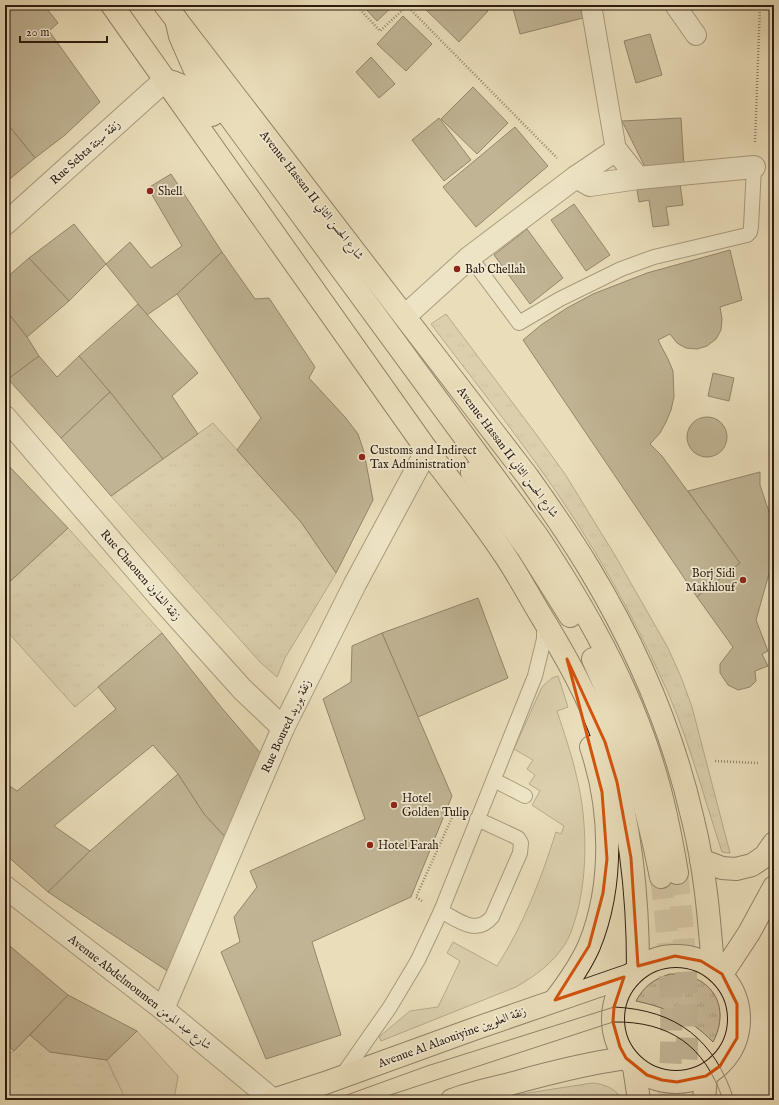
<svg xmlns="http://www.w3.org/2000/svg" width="779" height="1105" font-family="'IM FELL English',Amiri,serif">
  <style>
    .grass { fill: url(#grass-tufts); stroke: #7b6c56 }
    .garden { fill: #cabd9d; stroke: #7b6c56 }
    .building { fill: #8f8067; stroke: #2c1b0e }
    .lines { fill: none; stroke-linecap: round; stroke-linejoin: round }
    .trunk-tunnel { stroke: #c4b798; stroke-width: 22; stroke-dasharray: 22 11; stroke-linecap: butt }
    .service-casing { stroke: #5c4c39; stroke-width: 16 }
    .pedestrian-casing { stroke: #5c4c39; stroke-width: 22 }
    .minor-casing { stroke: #5c4c39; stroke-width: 24 }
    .primary-casing { stroke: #2c1b0e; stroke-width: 24 }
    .trunk-casing { stroke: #2c1b0e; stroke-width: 24 }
    .path { stroke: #2c1b0e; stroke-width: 2.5; stroke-dasharray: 1 2; stroke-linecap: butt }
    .service { stroke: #f1ead2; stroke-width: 14 }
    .pedestrian { stroke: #f1ead2; stroke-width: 20 }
    .minor { stroke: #f1ead2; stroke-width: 22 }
    .primary { stroke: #eadeba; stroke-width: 22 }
    .trunk { stroke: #eadeba; stroke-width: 22 }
    .tram { stroke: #2c1b0e; stroke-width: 1 }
    .marked { fill: none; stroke: #d5530c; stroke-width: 3; stroke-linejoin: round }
    .poi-dot { fill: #8f2418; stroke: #f1ead2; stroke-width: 1.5 }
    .labels { text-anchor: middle; stroke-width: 3.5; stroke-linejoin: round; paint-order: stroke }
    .street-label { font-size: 12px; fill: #2c1b0e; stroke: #f1ead2 }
    .poi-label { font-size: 12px; fill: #2c1b0e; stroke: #f1ead2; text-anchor: start }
  </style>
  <defs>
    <pattern id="grass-tufts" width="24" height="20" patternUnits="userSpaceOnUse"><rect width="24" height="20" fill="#cabd9d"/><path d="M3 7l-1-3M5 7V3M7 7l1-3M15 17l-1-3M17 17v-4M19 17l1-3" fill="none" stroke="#aea286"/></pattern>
  </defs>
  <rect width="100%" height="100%" fill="#eadeba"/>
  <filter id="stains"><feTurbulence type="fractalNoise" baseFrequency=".005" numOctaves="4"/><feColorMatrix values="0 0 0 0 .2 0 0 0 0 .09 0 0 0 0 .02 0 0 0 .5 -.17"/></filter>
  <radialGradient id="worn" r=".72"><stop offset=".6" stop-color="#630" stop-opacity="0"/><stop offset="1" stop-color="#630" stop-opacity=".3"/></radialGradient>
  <!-- grass -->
  <g class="grass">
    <path d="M446,314L536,434L565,474L616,557L668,648L681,677L692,707L730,853L722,852C702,792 686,728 658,671C639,630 618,590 595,552C548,473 486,397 431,324Z"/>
    <path d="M213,423L301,522L336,573L285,658L277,677L261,663L111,496Z"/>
    <path d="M68,528L162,633L75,707L5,629V586Z"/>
    <path d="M670,974C711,973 732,1006 713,1042C690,1019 669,1008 636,1001C644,986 654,979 670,974Z"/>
    <path d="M30,1035L50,1052L107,1060L126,1100H5V1055L14,1051Z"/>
    <path d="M592,1083C605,1084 613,1088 621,1097L612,1100H544L527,1096L515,1095Z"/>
  </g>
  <!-- garden -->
  <g class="garden">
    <path d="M558,676L568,707L557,711C564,733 572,755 577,778C587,819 588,872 577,913C574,923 571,935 565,944C553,963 535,976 516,987L381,1041L379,1037L410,1011L438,1007L460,961L447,953L453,942L497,966C524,924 541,879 556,832L561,834L564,826L532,805L540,791L529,784L535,775L527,769L533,760L514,749L542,687L552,678Z"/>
    <path d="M137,1031L178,1076L174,1100H126L107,1060Z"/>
  </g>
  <!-- building -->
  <g class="building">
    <path d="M5,5H44L58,23L49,31L100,102L65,135L35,158L5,121Z"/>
    <path d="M362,5H394L377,21Z"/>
    <path d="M421,5H482L488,11L459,42Z"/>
    <path d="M512,5H579L583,18L520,34Z"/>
    <path d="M403,16L432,44L406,71L377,44Z"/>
    <path d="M650,34L662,75L636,83L624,41Z"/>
    <path d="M371,57L395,84L379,98L356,72Z"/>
    <path d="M473,87L508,123L477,154L441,119Z"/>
    <path d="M439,118L471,160L444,181L412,140Z"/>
    <path d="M681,118L684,167L646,169L622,121Z"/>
    <path d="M5,121L35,158L5,183Z"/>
    <path d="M515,127L548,166L476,227L443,187Z"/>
    <path d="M171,174L222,252L177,294L147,315L106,264L130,242L151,268L182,246L148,188Z"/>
    <path d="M679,177L683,205L666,207L669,225L653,227L649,200L639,202L636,184Z"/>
    <path d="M574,204L610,255L586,271L551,220Z"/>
    <path d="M74,224L106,264L69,301L29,258Z"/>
    <path d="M527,229L563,278L530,304L494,255Z"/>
    <path d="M730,250L742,300L720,307L722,319L721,330L716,339L707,346L697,349L686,348L677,343L670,334L658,340L668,359L673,371L674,397L671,410L666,422L660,433L650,444L662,456L740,563L697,597L523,340L541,325L567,308L593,294L647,273Z"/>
    <path d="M222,252L255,299L269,298L315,367L309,378L345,417L358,434L364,452L373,500L336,573L301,522L237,450L261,418L177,294Z"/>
    <path d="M29,258L69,301L27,337L5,309V279Z"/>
    <path d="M138,304L198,373L172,396L198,434L163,459L110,392L79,356Z"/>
    <path d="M5,309L27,337L39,356L8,379L5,376Z"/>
    <path d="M39,356L57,377L79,356L110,392L61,438L8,379Z"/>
    <path d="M713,373L734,378L729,401L708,396Z"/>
    <path d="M110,392L163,459L111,496L61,438Z"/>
    <circle cx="707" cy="437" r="20"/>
    <path d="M6,463L68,528L5,586V465Z"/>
    <path d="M760,472V485L774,527V556L756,620L768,651L762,654L768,666L755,671L756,681L750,687L738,690L728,685L720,673V664L733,647L697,597L740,563L688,491Z"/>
    <path d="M478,598L508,678L418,717L382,633Z"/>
    <path d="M162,633L221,707L262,755L227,839L204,814L178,774L153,745L54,826L90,851L48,892L5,854V783L17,791L116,709L98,687Z"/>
    <path d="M382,633L452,796L411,897L312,942L341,1035L266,1059L221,952L240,942L234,917L257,887L250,871L365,819L323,699L351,682L352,646Z"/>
    <path d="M178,774L204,814L227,839L202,890L169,972L48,892L90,851Z"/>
    <path d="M5,942L68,995L14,1051L5,1043Z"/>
    <path d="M68,995L137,1031L107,1060L50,1052L30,1035Z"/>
  </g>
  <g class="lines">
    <!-- trunk-tunnel -->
    <g class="trunk-tunnel">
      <path d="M677,873C686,948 691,1024 684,1100"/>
      <path d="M661,877C670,951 675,1026 668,1100"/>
    </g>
    <defs>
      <g id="service">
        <path d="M470,257L519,323L560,299L621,269L654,257L747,235L750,232L751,227L754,167"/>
        <path d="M494,780L525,796"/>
        <path d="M441,911C458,920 476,936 492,917L520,853L521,843L518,838L477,819"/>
        <path d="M341,1077L390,1007L418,960L441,911L535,676L544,639V622"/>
      </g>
      <g id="pedestrian">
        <path d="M591,5L616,150"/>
        <path d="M675,5L696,35"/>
      </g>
      <g id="minor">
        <path d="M576,177L590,185L638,178L754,167"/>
        <path d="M5,224L165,80"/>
        <path d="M405,316L470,257L576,177L616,150L638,178"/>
        <path d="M5,417L162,600L242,689L283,728"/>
        <path d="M5,887L163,1009L273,1100"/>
        <path d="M163,1009L283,728L355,584L427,450"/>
      </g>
      <g id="primary">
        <path d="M112,5L427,450C453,484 480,518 504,554C517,573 528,594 540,614C565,655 589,697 605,743C630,814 638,893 638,968"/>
        <path d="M165,5L528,477C550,508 571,538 590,570C637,648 673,732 693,820C705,868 709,917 713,967"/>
        <path d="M555,1000C568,983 580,966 589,946C614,885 612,809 591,747"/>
        <path d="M273,1100L325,1083L474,1029L630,975"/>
        <path d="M452,1100C473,1092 495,1088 517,1082C553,1072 589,1063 626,1058"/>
      </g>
      <g id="trunk">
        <path d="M176,19L180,36L194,68L538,537C585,608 628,684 653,766C664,801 671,837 677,873"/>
        <path d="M165,80C190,86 198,96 212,115"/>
        <path d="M472,473L528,549L570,616"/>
        <path d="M593,659C626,729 646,802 661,877"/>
        <path d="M701,860L722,868L736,869L752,865L765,856L774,843"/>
        <circle cx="676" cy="1019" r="63"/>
        <path d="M722,974L749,933L774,887"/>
        <path d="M634,1067L639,1100"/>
        <path d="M704,1100L706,1076"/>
      </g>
    </defs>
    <!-- service casing -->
    <use href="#service" class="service-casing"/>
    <!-- pedestrian casing -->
    <use href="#pedestrian" class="pedestrian-casing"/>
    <!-- minor casing -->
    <use href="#minor" class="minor-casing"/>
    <!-- primary casing -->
    <use href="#primary" class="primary-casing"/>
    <!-- trunk casing -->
    <use href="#trunk" class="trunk-casing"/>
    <!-- path -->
    <g class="path">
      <path d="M356,5L380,31L408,5"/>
      <path d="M407,6L557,158"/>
      <path d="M755,142L760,5"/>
      <path d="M715,761L758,763"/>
      <path d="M422,901L416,897L455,811"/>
    </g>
    <!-- service -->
    <use href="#service" class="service"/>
    <!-- pedestrian -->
    <use href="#pedestrian" class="pedestrian"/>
    <!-- minor -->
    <use href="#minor" class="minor"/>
    <!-- primary -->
    <use href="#primary" class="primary"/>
    <!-- trunk -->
    <use href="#trunk" class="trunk"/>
    <!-- tram -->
    <g class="tram">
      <path d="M333,1100L427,1066L614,1007C677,1010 715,1040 734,1100"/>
      <path d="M375,1100L613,1022C670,1021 705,1046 723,1100"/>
    </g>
  </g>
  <!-- marked area -->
  <path d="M0 0H779V1105H0ZM567,659L605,742L617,782L631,858L638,966L675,956L701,961L722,974L737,1004V1038L720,1066L706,1076L677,1082L662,1080L647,1075L626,1058L620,1047L613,1022L614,1007L624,977L555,1000L589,946L603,893L607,859L602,792Z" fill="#eadeba" fill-opacity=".55" fill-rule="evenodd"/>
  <path class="marked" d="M567,659L605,742L617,782L631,858L638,966L675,956L701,961L722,974L737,1004V1038L720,1066L706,1076L677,1082L662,1080L647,1075L626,1058L620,1047L613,1022L614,1007L624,977L555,1000L589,946L603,893L607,859L602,792Z"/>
  <!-- markers -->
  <g class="poi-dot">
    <circle cx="150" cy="191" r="4"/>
    <circle cx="457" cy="269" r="4"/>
    <circle cx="362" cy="457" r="4"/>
    <circle cx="743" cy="580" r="4"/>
    <circle cx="394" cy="805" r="4"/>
    <circle cx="370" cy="845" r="4"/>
  </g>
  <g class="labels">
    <!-- street labels -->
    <g class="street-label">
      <text transform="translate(85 152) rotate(-42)" y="4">Rue Sebta زنقة سبتة</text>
      <text transform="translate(312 195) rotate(52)" y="4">Avenue Hassan II شارع الحسن الثاني</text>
      <text transform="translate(508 452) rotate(53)" y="4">Avenue Hassan II شارع الحسن الثاني</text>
      <text transform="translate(141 575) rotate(49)" y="4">Rue Chaouen زنقة الشاون</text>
      <text transform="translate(286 726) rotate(-65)" y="4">Rue Boured زنقة بوريد</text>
      <text transform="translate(140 992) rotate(38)" y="4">Avenue Abdelmoumen شارع عبد المومن</text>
      <text transform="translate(452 1037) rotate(-20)" y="4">Avenue Al Alaouiyine زنقة العلويين</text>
    </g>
    <!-- poi labels -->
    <g class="poi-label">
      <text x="158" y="195">Shell</text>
      <text x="465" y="273">Bab Chellah</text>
      <text x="370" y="454">Customs and Indirect<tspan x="370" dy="14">Tax Administration</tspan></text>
      <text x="735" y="577" text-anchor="end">Borj Sidi<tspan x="735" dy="14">Makhlouf</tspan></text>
      <text x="402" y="802">Hotel<tspan x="402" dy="14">Golden Tulip</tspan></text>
      <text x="378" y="849">Hotel Farah</text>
    </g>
  </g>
  <!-- margin -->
  <rect width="779" height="1105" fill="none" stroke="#eadeba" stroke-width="20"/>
  <rect x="6" y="6" width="767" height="1093" fill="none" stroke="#2c1b0e" stroke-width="2"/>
  <rect x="10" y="10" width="759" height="1085" fill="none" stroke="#2c1b0e"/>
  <!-- scale -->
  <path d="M20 36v6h87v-6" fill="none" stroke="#2c1b0e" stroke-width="2"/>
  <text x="26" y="36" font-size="12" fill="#2c1b0e" stroke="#f1ead2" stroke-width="3" paint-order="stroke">20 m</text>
  <rect width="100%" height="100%" filter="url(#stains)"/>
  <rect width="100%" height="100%" fill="url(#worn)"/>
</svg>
